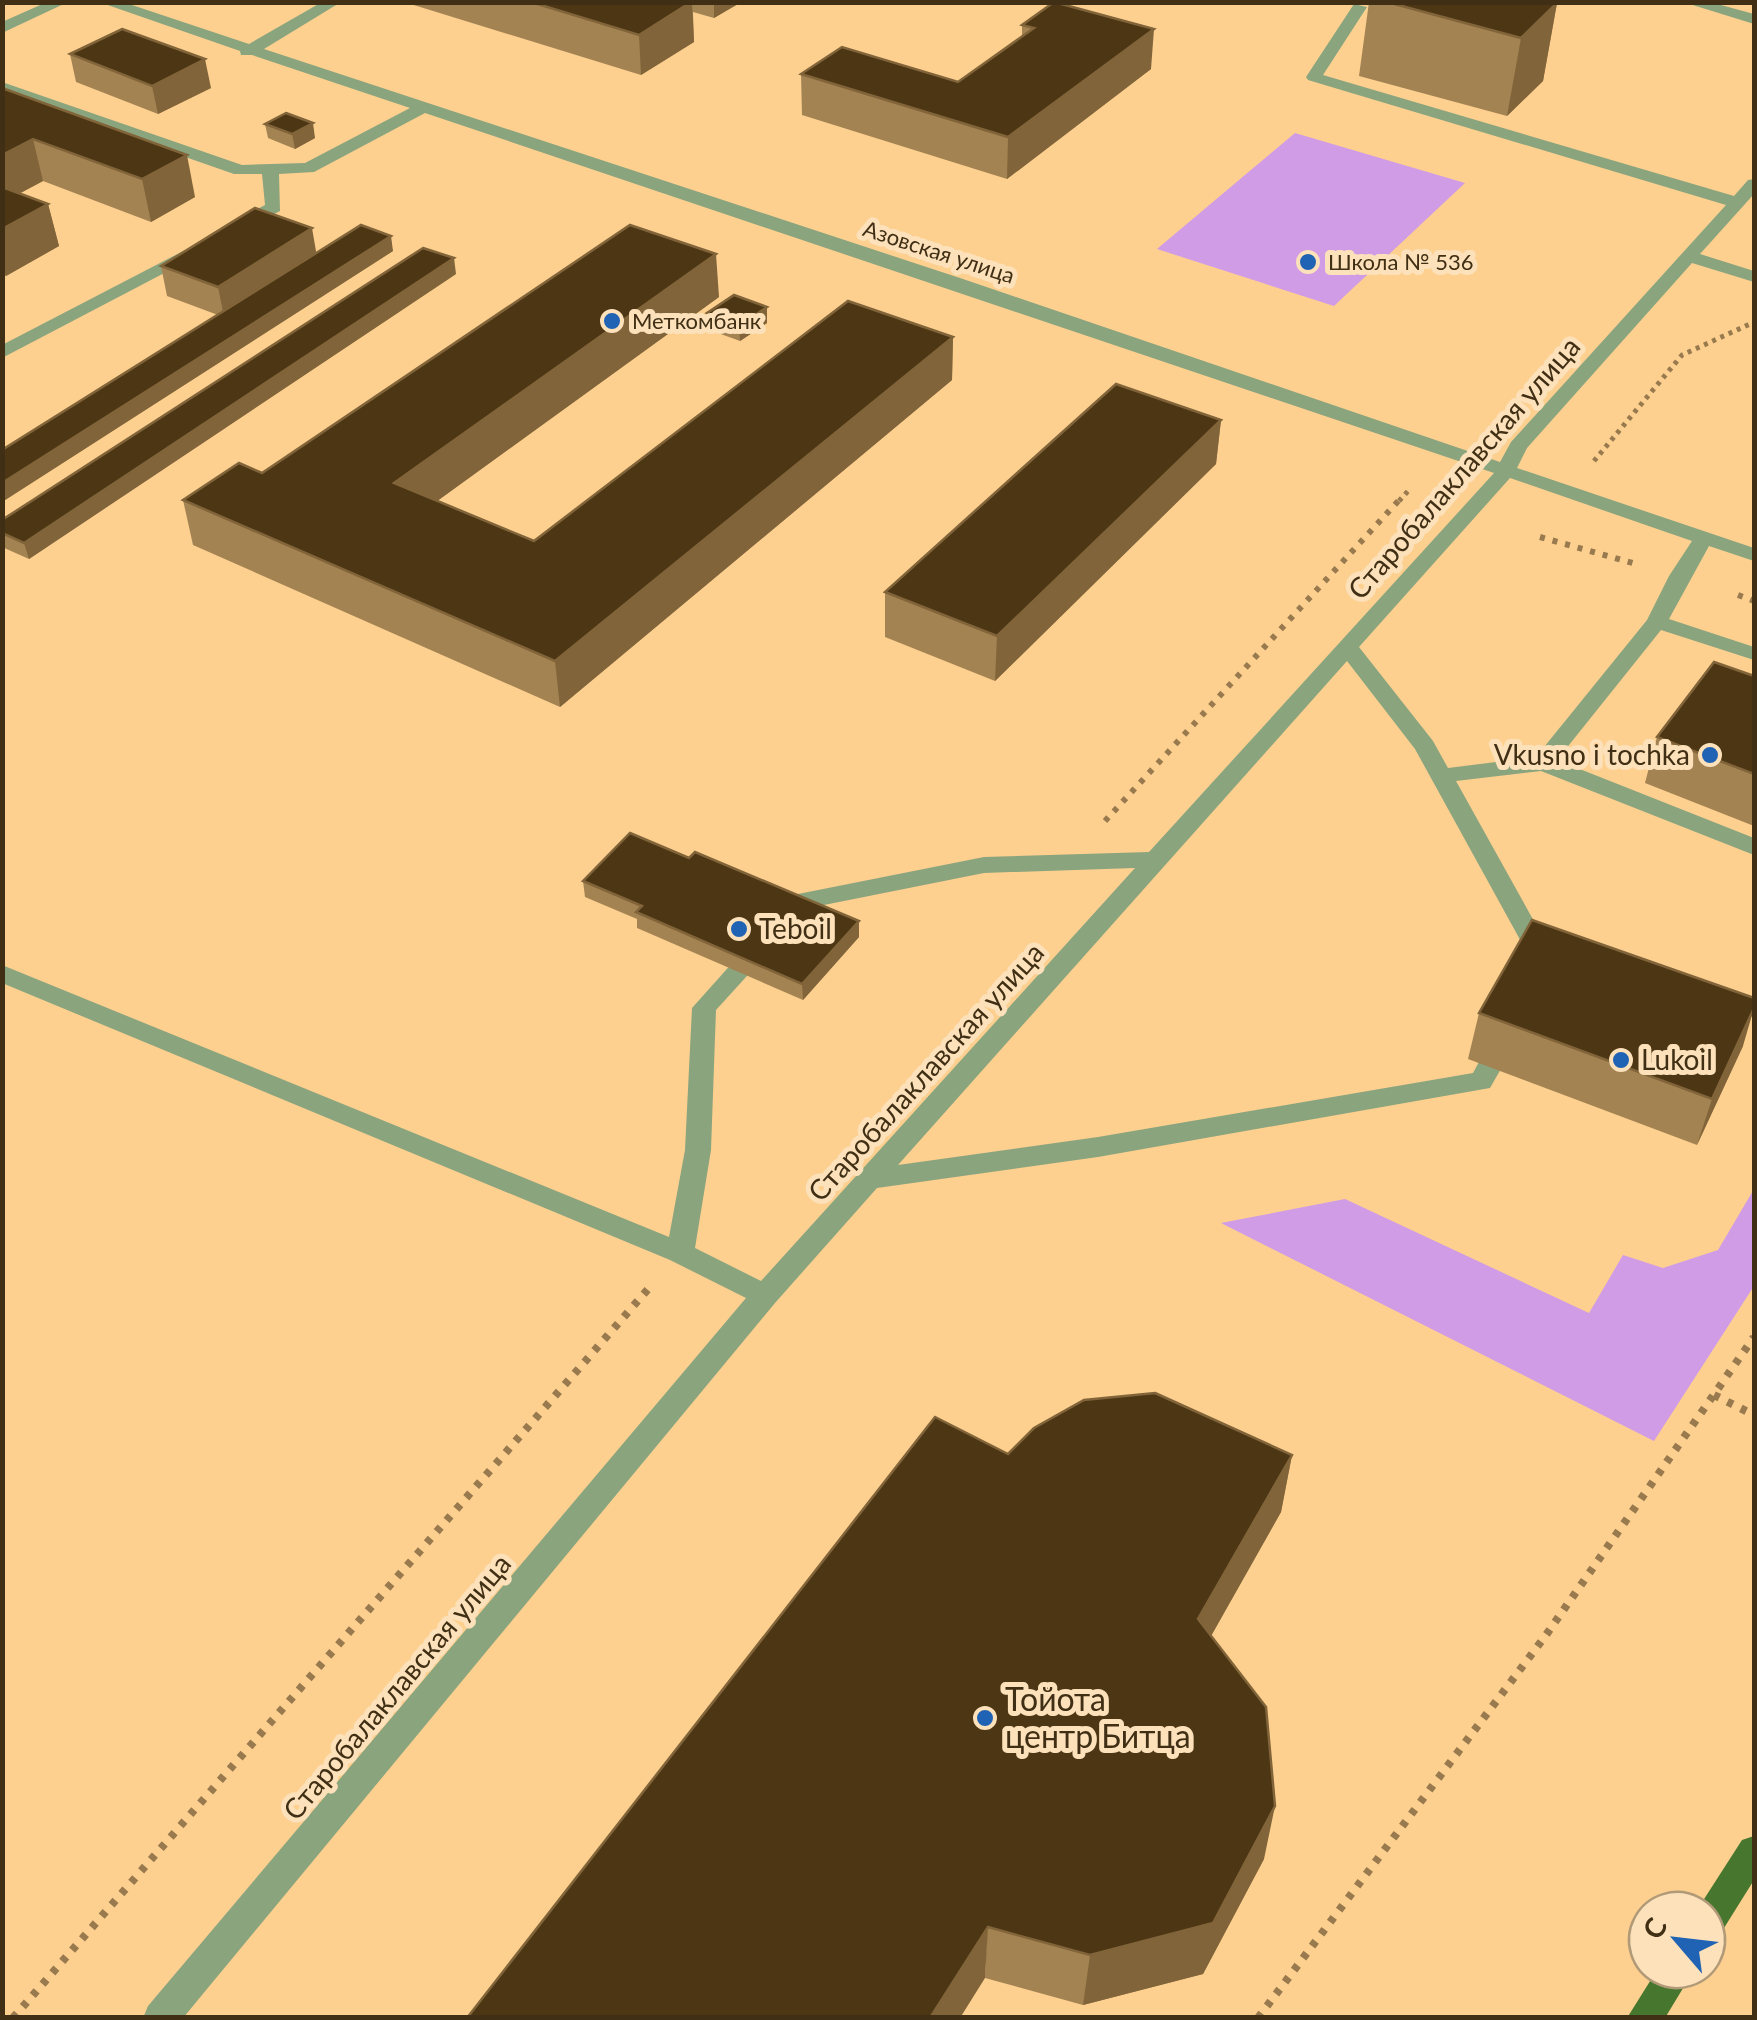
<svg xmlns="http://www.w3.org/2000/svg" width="1757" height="2020" font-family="Lato,sans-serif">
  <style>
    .green { fill: #d09ce5 }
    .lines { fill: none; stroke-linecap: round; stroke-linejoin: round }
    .path-far2 { stroke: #997a4e; stroke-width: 5; stroke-dasharray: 4 5; stroke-linecap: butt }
    .path-far1 { stroke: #997a4e; stroke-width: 6; stroke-dasharray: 5 8; stroke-linecap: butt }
    .path { stroke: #997a4e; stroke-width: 8; stroke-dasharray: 6 9; stroke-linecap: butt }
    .minor { fill: #8aa47e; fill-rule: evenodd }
    .major { fill: #47762e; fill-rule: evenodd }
    .wall { fill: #a48352 }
    .shaded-wall { fill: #816439 }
    .building { fill: #4c3614; stroke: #816439; stroke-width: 2.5 }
    .poi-dot { fill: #2062b3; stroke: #fce1bb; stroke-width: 4 }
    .labels { text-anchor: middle; stroke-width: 10; stroke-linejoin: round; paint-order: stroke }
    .far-street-label { font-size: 22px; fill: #402f14; stroke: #fce1bb }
    .far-poi-label { font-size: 22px; fill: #402f14; stroke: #fce1bb; text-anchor: start }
    .street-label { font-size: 28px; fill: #402f14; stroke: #fce1bb }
    .poi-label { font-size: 28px; fill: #402f14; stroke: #fce1bb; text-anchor: start }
    .near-poi-label { font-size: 32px; fill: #402f14; stroke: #fce1bb; text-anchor: start }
  </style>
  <rect width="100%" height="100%" fill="#fdd090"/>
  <!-- green -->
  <g class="green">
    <path d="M1295,133L1465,183L1334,306L1157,249Z"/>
    <path d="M1754,1189V1286L1654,1441L1221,1223L1345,1199L1589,1313L1623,1255L1663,1268L1718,1250Z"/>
  </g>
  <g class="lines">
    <!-- path-far2 -->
    <g class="path-far2">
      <path d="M1594,461L1682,355L1750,324L1754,326"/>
      <path d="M1399,501L1408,491"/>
    </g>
    <!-- path-far1 -->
    <g class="path-far1">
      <path d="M1540,537L1640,565"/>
      <path d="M1738,595L1754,601"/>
      <path d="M1105,821L1401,498"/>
    </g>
    <!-- path -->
    <g class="path">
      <path d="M1714,1395L1754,1415"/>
      <path d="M13,2018L649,1288"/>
      <path d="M1258,2018L1546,1635L1754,1337"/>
    </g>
    <!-- minor -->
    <g class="minor">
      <path d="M47,2H68L2,33V22Z"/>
      <path d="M99,2H123L249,44L322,2H341L264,49L963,279L1500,462L1511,442L1726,205L1308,80L1306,77L1354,4L1367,7L1323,75L1734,196L1748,180L1754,179V194L1700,254L1754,271V282L1692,263L1527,448L1517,468L1754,548V561L1709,546L1669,619L1754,647V660L1661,630L1557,760L1754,838V855L1541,771L1456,781L1555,959L1543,967L1534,965L1415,749L1347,661L898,1165L1098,1137L1473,1073L1480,1060H1498L1502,1067L1490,1088L1098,1157L877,1188L775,1303L183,2018H143L148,2006L746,1298L670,1260L2,983V965L669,1237L685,1150L692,1008L793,895L984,857L1149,852L1494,473L425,113L314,172L279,174L280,211L242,231H230V223L265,205L262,174H234L2,93V82L242,165L305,163L410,108L252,55H241L240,51ZM1510,478L1692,541L1669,576L1647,620L1536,757L1448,768L1433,741L1359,647ZM1135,868L761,1281L695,1248L711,1150L716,1010L809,908L984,873Z"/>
      <path d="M1683,2H1710L1754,14V24Z"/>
      <path d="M187,249L193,250V258L2,358V345Z"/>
    </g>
    <!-- major -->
    <g class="major">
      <path d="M1754,1836V1880L1719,1936L1707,1941V1910H1697L1742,1840Z"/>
      <path d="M1657,1970H1694L1665,2018H1627Z"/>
    </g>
  </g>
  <!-- wall -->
  <g class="wall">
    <path d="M404,2H740L714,18L693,12L694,42L641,75Z"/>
    <path d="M1369,2L1557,3L1543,81L1507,116L1359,76Z"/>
    <path d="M1022,25L1151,69L1007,179L802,115L801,74L958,82L1022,37Z"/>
    <path d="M70,54L211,88L158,114L76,82Z"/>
    <path d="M2,88L195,197L151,222L43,181L20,193L48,204L59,246L6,276L2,275Z"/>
    <path d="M265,124L315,138L295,149L268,138Z"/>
    <path d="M393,251L2,502V450L218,315L167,296L161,266Z"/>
    <path d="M456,274L29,559L2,547V520Z"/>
    <path d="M719,297L437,501L534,541L953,337L952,380L560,707L193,545L183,500L262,473Z"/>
    <path d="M707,313L767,323L740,341L707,329Z"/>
    <path d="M1221,420L1216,464L995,681L885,637V592Z"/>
    <path d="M1754,676V826L1645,783L1657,737Z"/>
    <path d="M689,858L859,921V937L803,1000L637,928V919L585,897L583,881Z"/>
    <path d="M1479,1013L1743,1046L1697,1145L1468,1059Z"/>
    <path d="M1008,1454L1292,1455L1281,1512L1211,1636L1264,1859L1203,1974L1083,2005L985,1978Z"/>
  </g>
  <!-- shaded-wall -->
  <g class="shaded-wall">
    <path d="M691,2H692L694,42L641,75L639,35Z"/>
    <path d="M714,2H740V3L714,18Z"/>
    <path d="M1557,3L1543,81L1507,116L1521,38Z"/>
    <path d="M1154,29L1151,69L1007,179L1008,137Z"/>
    <path d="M205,59L211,88L158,114L152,86Z"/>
    <path d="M313,123L315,138L295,149L292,134Z"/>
    <path d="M33,139L43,181L2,203V155Z"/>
    <path d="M187,155L195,197L151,222L142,179Z"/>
    <path d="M48,204L59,246L6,276L2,265V229Z"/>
    <path d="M312,228L317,257L224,317L218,287Z"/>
    <path d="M391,236L393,251L2,502V483Z"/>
    <path d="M716,254L719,297L400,528L394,483Z"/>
    <path d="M454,258L456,274L29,559L24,543Z"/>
    <path d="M767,307V323L740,341L739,326Z"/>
    <path d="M953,337L952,380L560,707L555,661Z"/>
    <path d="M1221,420L1216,464L995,681L997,636Z"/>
    <path d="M859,921V937L803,1000L802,984Z"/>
    <path d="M1754,1008L1743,1046L1697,1145L1712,1099Z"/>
    <path d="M1292,1455L1281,1512L1189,1675L1198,1619Z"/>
    <path d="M1275,1806L1264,1859L1203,1974L1083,2005L1090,1955Z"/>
    <path d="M988,1927L985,1978L960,2018H930Z"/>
  </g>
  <!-- building -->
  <g class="building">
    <path d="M531,2H691L639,35Z"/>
    <path d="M1054,2L1154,29L1008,137L801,74L842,47L958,82L1034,28L1022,25Z"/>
    <path d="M1387,2H1553L1557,3L1521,38Z"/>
    <path d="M122,29L205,59L152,86L70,54Z"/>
    <path d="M2,88L187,155L142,179L33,139L2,155Z"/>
    <path d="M286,113L313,123L292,134L265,124Z"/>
    <path d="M2,187L48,204L2,229Z"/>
    <path d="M255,208L312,228L218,287L161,266Z"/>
    <path d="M361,225L391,236L2,483V450Z"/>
    <path d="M630,225L716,254L394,483L534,541L848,301L953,337L555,661L183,500L239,463L262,473Z"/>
    <path d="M423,248L454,258L24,543L2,533V520Z"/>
    <path d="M734,295L767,307L739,326L707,313Z"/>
    <path d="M1116,384L1221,420L997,636L885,592Z"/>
    <path d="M1714,662L1754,676V774L1657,737Z"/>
    <path d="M630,833L689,858L695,852L859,921L802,984L636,912L642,906L583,881Z"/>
    <path d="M1532,920L1754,998V1008L1712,1099L1479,1013Z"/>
    <path d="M1155,1393L1292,1455L1198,1619L1266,1707L1275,1806L1213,1923L1090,1955L988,1927L930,2018H467L935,1417L1008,1454L1034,1428L1084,1400Z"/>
  </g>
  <!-- markers -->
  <g class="poi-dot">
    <circle cx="1308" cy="262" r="10"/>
    <circle cx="612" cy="321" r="10"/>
    <circle cx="1710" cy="755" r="10"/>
    <circle cx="739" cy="929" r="10"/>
    <circle cx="1621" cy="1060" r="10"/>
    <circle cx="985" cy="1718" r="10"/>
  </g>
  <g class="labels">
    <!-- far-street labels -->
    <g class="far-street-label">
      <text transform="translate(939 252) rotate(18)" y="8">Азовская улица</text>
    </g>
    <!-- far-poi labels -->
    <g class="far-poi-label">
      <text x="1328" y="270">Школа № 536</text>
      <text x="632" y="329">Меткомбанк</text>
    </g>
    <!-- street labels -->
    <g class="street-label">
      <text transform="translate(1464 468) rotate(-49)" y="10">Старобалаклавская улица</text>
      <text transform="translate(926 1072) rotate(-48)" y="10">Старобалаклавская улица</text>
      <text transform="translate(397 1687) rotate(-50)" y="10">Старобалаклавская улица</text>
    </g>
    <!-- poi labels -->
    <g class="poi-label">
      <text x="1690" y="765" text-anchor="end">Vkusno i tochka</text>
      <text x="759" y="939">Teboil</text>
      <text x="1641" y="1070">Lukoil</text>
    </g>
    <!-- near-poi labels -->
    <g class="near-poi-label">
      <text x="1005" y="1711">Тойота<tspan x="1005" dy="37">центр Битца</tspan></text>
    </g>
  </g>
  <!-- border -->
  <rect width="1757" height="2020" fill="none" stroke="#402f14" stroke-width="10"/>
  <!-- north arrow -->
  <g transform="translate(1677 1940) rotate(298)"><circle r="48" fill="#fce1bb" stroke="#b19a78" stroke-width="2.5"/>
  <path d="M0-8L18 38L0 25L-18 38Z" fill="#2062b3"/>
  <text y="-15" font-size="28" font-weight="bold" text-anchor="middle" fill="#402f14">С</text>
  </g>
</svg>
